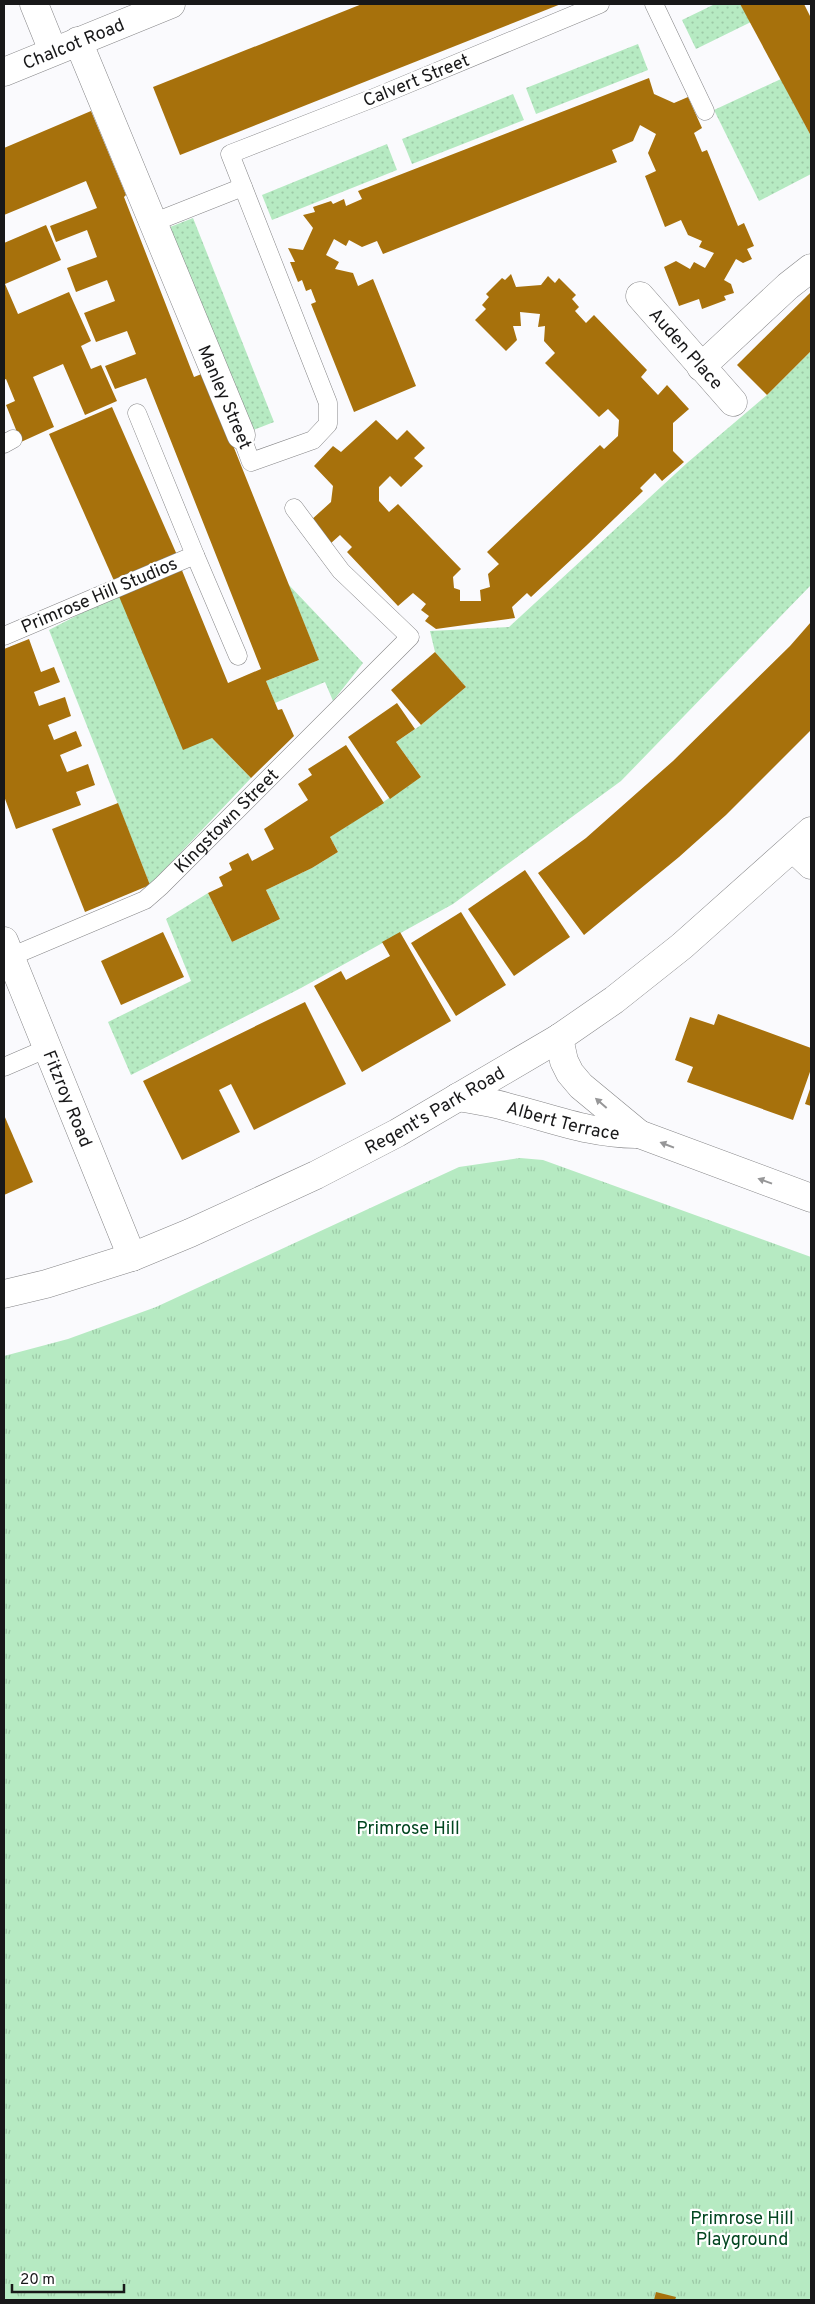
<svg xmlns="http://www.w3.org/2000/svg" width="815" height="2304" font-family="Overpass,sans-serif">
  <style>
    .grass { fill: url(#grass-dots) }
    .park { fill: url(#park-tufts) }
    .building { fill: #a7710c }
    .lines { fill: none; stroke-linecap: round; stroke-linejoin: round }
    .lane-casing { stroke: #868688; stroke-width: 19 }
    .street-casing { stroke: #868688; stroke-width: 29 }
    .secondary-casing { stroke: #868688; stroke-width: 29 }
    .lane { stroke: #fff; stroke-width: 18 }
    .street { stroke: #fff; stroke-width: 28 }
    .secondary { stroke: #fff; stroke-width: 28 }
    .oneway { fill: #979798 }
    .labels { text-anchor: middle; stroke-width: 4.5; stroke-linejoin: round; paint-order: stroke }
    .street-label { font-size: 18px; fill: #181819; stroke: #fff }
    .park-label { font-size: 18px; fill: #024620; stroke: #fff }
  </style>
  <defs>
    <pattern id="grass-dots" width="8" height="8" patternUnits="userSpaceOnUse" patternTransform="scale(1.25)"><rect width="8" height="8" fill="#b6eac2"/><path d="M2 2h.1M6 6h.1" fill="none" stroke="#9cc8a6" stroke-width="1.8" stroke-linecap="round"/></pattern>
    <pattern id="park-tufts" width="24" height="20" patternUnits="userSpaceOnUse" patternTransform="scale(1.25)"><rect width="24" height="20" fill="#b6eac2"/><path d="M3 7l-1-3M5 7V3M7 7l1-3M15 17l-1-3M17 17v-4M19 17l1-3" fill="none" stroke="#9cc8a6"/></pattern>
  </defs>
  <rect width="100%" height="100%" fill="#fafafd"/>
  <!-- grass -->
  <g class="grass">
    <path d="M715,4H740L751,22L696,49L682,20Z"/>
    <path d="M638,44L648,70L536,114L526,88Z"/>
    <path d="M781,79L811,136V174L759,201L714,110Z"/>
    <path d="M513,94L524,120L412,164L402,139Z"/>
    <path d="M387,144L397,170L272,220L262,195Z"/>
    <path d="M193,218L274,422L251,431L170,227Z"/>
    <path d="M811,351V585L621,781L453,904L301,988L131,1075L108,1022L191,981L166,919L208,893L232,942L280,919L266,890L312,868L338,852L330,837L421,777L396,742L421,725L466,687L435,652L430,631L509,627L687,463L767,395Z"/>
    <path d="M288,584L363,663L333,701L325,682L275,703L266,681L319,660Z"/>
    <path d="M118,594L212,738L251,778L150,885L49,630Z"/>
  </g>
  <!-- park -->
  <path class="park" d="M520,1158L543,1160L811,1257V2300H4V1356L68,1339L156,1307L459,1167Z"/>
  <!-- building -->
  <g class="building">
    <path d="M362,4H561L180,155L153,87Z"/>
    <path d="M740,4H804L811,18V136Z"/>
    <path d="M649,78L654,94L674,103L688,97L702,128L694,133L702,152L707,150L738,226L744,223L754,246L747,249L752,259L743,263L736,259L724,280L731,284L734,293L724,296L726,300L702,309L699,299L679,306L664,267L676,261L690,269L694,262L705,268L714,253L699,247L702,241L688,235L681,220L665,227L645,176L656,171L648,153L656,134L640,125L633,141L612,150L617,162L383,254L377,241L362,247L349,240L346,246L334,239L326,255L339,262L335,269L353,273L358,286L373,279L416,386L354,412L311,304L316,302L311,289L306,291L302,280L298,282L290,262H295L288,248L303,250L313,228L303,215L315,212L313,207L331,201L333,204L344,199L346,206L362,199L358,191Z"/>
    <path d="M91,111L126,195L124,197L194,377L204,373L319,660L266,681L278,710L282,709L294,736L251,778L212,738L183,750L118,594L181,568L228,683L261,669L146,378L115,389L105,366L136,354L127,331L96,342L84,313L115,301L107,280L76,292L67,268L97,257L87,230L56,242L50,226L97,208L86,181L4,215V148Z"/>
    <path d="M46,225L61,260L5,284L18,314L69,292L91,341L81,346L91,369L101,365L117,401L85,415L63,364L33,377L54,427L21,442L6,405L15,401L6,379L4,380V243Z"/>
    <path d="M511,274L516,287L541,285L548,276L555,283L559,278L576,295L572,299L579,307L575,311L586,323L594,315L647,370L641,377L658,395L667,385L689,409L673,423V451L684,462L662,481L655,473L640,488L643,491L587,545L531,597L527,593L512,607L515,618L436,629L425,621L429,616L421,610L426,604L413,593L398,606L347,552L352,547L340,535L330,544L310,521L331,502L333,486L314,466L333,446L341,452L376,420L397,440L407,430L425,448L414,458L423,466L401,487L390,476L379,487V501L389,512L398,504L461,569L453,577L454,588L460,590V601H481L480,590L490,587L488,574L499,564L487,552L600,445L604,449L618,436L619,420L608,409L599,417L545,363L555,353L544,341L545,326L538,327L540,314L520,312L521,326H513L517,340L506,351L475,320L486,309L482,305L489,297L486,294L502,278L505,280Z"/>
    <path d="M811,292V351L767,395L737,365Z"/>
    <path d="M112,407L177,555L115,583L49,434Z"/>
    <path d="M811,622V730L726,815L679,857L584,935L538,873L586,838L673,761L790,646Z"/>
    <path d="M29,639L41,672L54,667L60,682L34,692L39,706L65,697L71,716L48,725L54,740L76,731L82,746L60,755L67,772L88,764L95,785L76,792L81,805L16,829L4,796V649Z"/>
    <path d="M435,652L466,687L421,725L391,690Z"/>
    <path d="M397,703L415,729L396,742L421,777L390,799L348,737Z"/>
    <path d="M346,745L384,803L330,837L338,852L312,868L266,890L280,919L232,942L208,893L223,886L219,877L232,870L229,863L248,853L252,861L274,849L264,829L308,800L298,784L312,775L308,769Z"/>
    <path d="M118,803L150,885L85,912L52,829Z"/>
    <path d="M525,870L570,937L514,976L468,909Z"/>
    <path d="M461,912L506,985L456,1016L411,943Z"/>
    <path d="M163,932L184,977L121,1005L101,961Z"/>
    <path d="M400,932L451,1021L362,1072L314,986L341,971L346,980L390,956L382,942Z"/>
    <path d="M305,1002L346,1084L254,1130L231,1084L219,1090L240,1132L182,1160L143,1081Z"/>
    <path d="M718,1014L811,1048V1069L793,1120L687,1082L693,1067L675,1060L690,1017L714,1025Z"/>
    <path d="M811,1086V1106L805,1104Z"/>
    <path d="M4,1115L33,1182L4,1195Z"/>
    <path d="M656,2292L676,2297L675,2300H654Z"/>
  </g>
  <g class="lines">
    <defs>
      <g id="lane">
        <path d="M654,4L705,111"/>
        <path d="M152,223L243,187"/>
        <path d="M241,435L251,462L313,440L328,424V403L230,154L376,97L600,4"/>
        <path d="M4,444L13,439"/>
        <path d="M195,555L238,656"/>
        <path d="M4,636L195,555L137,413"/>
        <path id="s1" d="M10,957L145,900L161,886L410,637L341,571L294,508"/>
        <path d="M4,1067L48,1048"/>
      </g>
      <g id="street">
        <path d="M34,4L53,51"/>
        <path d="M78,41L241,435"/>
        <path id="s2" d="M4,72L171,4"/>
        <path id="s3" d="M640,296L733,402"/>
        <path d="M701,367L788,286L811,268"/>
        <path d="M793,848L811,865"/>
        <path id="s4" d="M4,941L132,1257"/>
      </g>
      <g id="secondary">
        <path d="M559,1038L564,1061L570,1073L581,1086L639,1134L811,1198"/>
        <path id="s5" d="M458,1097C474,1100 491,1102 507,1107C551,1118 593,1135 639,1134"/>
        <path id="s6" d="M4,1294L46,1284L132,1257L190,1233L316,1175L397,1133L559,1038L614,1000L682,946L811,831"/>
      </g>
    </defs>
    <!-- lane casing -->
    <use href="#lane" class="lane-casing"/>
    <!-- street casing -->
    <use href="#street" class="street-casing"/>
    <!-- secondary casing -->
    <use href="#secondary" class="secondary-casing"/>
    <!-- lane -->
    <use href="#lane" class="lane"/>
    <!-- street -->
    <use href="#street" class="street"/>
    <!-- secondary -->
    <use href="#secondary" class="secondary"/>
  </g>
  <!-- one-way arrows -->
  <defs><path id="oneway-solid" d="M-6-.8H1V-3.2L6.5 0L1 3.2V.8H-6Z" transform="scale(1.25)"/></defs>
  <g class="oneway">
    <use href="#oneway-solid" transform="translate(601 1103) rotate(-139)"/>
    <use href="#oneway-solid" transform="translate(667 1145) rotate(-159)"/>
    <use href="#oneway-solid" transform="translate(765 1181) rotate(-160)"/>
  </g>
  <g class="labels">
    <!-- street labels -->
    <g class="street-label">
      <text dy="6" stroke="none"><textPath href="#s2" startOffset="75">Chalcot Road</textPath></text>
      <text transform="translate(416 80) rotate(-22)" y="6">Calvert Street</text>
      <text dy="6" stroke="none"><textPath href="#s3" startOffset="70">Auden Place</textPath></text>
      <text transform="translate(225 397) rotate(67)" y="6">Manley Street</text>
      <text transform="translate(99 595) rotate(-23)" y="6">Primrose Hill Studios</text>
      <text dy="6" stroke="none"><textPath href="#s1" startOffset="260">Kingstown Street</textPath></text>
      <text dy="6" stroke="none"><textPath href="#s4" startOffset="170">Fitzroy Road</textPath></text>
      <text dy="6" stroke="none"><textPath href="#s6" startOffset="470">Regent's Park Road</textPath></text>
      <text dy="6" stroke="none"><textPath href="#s5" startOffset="108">Albert Terrace</textPath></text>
    </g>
    <!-- park labels -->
    <g class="park-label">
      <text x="408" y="1834">Primrose Hill</text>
      <text x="742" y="2224">Primrose Hill<tspan x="742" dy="21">Playground</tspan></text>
    </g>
  </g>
  <!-- border -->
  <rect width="815" height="2304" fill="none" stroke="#181819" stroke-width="10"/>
  <!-- scale -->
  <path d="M12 2284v8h112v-8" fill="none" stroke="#181819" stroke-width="2.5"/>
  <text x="20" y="2284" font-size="15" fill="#181819" stroke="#ffffff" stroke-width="4" paint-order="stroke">20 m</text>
</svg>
